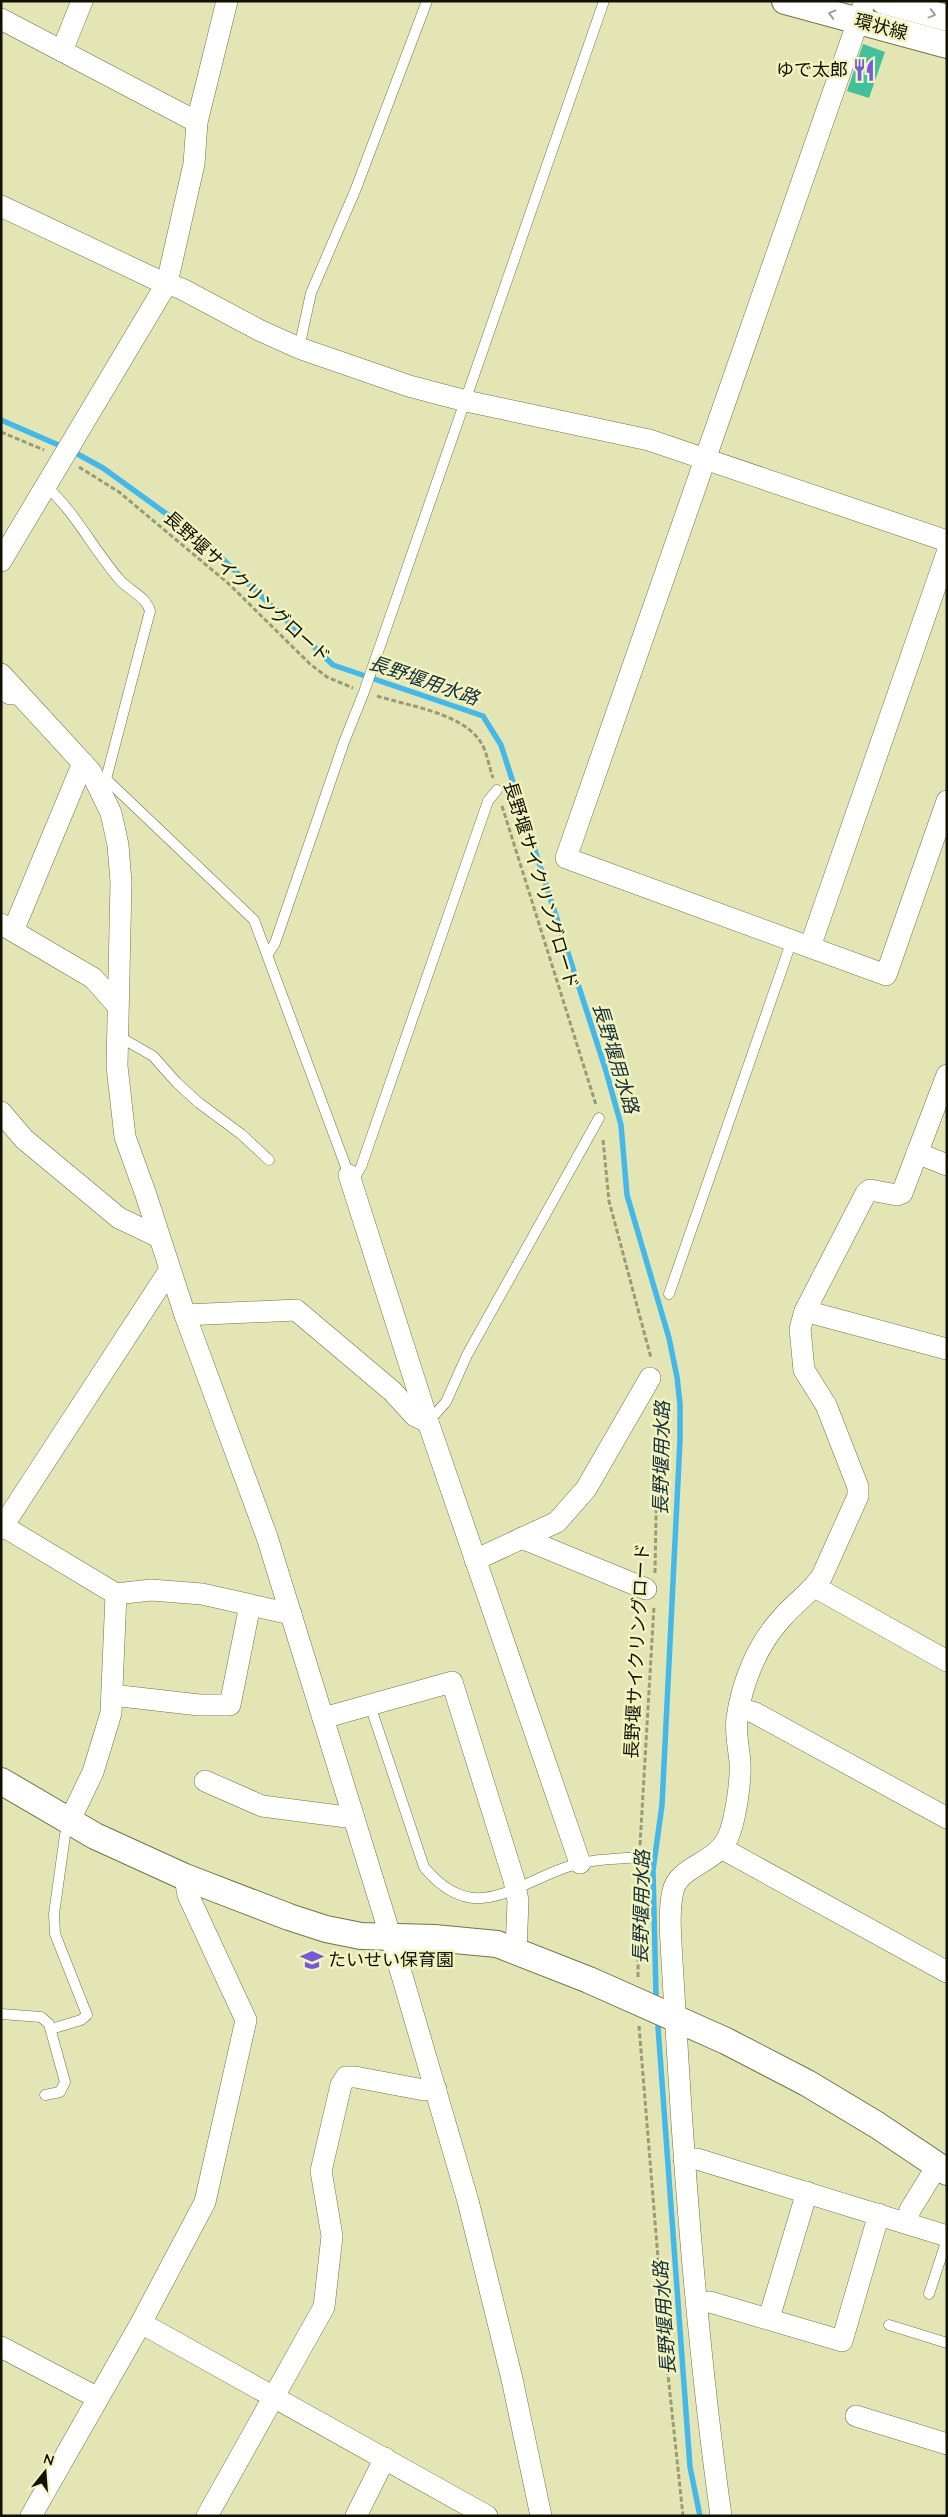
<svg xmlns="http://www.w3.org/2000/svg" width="948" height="2517" font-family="Quicksand,'Noto Sans JP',sans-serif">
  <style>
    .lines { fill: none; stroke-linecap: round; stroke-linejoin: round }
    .stream { stroke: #44b8e9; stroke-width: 5.5 }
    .building { fill: #41c09b }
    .service-casing { stroke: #727446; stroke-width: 11 }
    .minor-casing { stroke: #727446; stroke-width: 22 }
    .tertiary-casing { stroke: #727446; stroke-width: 28 }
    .path { stroke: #999b75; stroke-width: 3; stroke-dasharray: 5 2.5; stroke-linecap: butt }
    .service { stroke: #fff; stroke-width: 10 }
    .minor { stroke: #fff; stroke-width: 21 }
    .tertiary { stroke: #fff; stroke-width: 26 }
    .oneway { stroke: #a0a09a }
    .labels { text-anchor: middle; stroke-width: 5; stroke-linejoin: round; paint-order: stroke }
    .street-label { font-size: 18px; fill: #111102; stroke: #f1f3c1 }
    .poi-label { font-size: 18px; fill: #111102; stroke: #f1f3c1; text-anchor: end }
    .water-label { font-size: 19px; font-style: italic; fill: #152e39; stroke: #f1f3c1 }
  </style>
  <rect width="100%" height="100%" fill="#e3e6b4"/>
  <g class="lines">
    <!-- stream -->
    <g class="stream">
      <path d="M1,420L63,447"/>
      <path d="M72,451L103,468L204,541L333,665L483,716L501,745L606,1071L621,1125L627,1195L669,1338L677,1377L680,1404V1440L662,1805L653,1870L656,1994"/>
      <path d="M658,2027L690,2467L700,2516"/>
    </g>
  </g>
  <!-- building -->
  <path class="building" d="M863,44L885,52L869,98L847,91Z"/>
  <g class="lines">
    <defs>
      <g id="service">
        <path d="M299,348L311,293L355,191L427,1"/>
        <path d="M46,486C76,513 93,549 119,579C129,591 146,596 150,611L106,779"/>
        <path d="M1,695L8,699L22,700"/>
        <path d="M97,783L106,779L254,920L349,1175"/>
        <path d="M268,954L275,943L344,742L364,692L604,1"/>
        <path d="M118,1036L153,1056L177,1083L199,1103L241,1134L269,1160"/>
        <path d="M352,1182L361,1167L488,801L497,790"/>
        <path d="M669,1294L792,940"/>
        <path d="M428,1422L446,1402L467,1355L599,1118"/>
        <path d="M370,1705L424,1867C472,1925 509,1888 564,1868C588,1859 615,1859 640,1857"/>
        <path d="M1,2014L41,2017L49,2024L65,2082L60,2092L45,2095"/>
        <path d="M51,2029L81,2020L87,2015L55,1934L54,1914L65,1835L68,1823"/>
        <path d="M929,2294L947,2239"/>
        <path d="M889,2325L947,2343"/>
      </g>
      <g id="minor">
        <path d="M865,1L566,858L886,975L947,801"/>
        <path d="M1,19L197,122"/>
        <path d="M62,51L82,1"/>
        <path d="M1,206L155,279L182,289L259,330L299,348L409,386L466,401L649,440L947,541"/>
        <path d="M1,561L167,283L194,164L197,122L227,1"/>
        <path d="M1,674L91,772L111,813L118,845L121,882L117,1066L125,1137L146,1195L185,1315L267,1537L391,1938L468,2201L512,2379L541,2516"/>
        <path d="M1,924L93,978L117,1005"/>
        <path d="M13,931L83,763"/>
        <path d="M810,947L947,553"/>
        <path d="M1,1112L24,1139L119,1218L159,1237"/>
        <path d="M917,1153L947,1165"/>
        <path d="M349,1175L428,1422L580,1863"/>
        <path d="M805,1311L947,1349"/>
        <path d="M185,1315L296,1310L392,1391L415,1416L428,1422"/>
        <path d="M3,1526L116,1594L151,1590L202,1594L291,1614"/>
        <path d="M1,1529L169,1271"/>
        <path d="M522,1538L646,1589"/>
        <path d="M475,1560L557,1522L586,1489L650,1378"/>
        <path d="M815,1587L947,1661"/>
        <path d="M112,1695L199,1705H230L250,1605"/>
        <path d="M739,1708L755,1713L947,1818"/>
        <path d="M323,1718L452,1682L514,1880L518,1901L516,1951"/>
        <path d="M205,1781L262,1806L354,1818"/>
        <path d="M69,1822L93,1772L111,1713L116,1594"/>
        <path d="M723,1849L947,1972"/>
        <path d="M684,2159H697L947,2236"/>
        <path d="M907,2223L910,2210L937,2166"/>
        <path d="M697,2303L710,2302L842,2341L879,2214"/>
        <path d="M769,2318L807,2192"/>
        <path d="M141,2323L487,2516"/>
        <path d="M1,2347L98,2398"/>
        <path d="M856,2416L947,2444"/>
        <path d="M31,2516L141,2323L205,2202L246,2020L188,1895L185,1877"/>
        <path d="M207,2516L324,2307L332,2236L321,2171L341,2085L346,2077H355L424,2090L436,2089"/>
        <path d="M356,2516L385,2458"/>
        <path d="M721,2516C700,2365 687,2213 678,2061C676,2028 674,1995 672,1961C671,1939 668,1913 673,1891C679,1864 720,1864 730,1832C736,1815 741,1781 740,1763C739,1748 735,1734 737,1718C742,1683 757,1645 781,1619C794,1603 811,1593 822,1576L858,1496V1487L826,1405L804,1370L800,1329L805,1311L866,1193L870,1190L897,1195L902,1193L947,1075"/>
      </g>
      <g id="tertiary">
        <path d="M785,1L947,45"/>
        <path d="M884,1L947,18"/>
        <path d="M1,1781L95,1836L185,1877L289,1917L326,1929L361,1936L434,1938L497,1944L589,1980L726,2041L807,2083L877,2125L947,2172"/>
      </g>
    </defs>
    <!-- service casing -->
    <use href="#service" class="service-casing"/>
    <!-- minor casing -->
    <use href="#minor" class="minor-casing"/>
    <!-- tertiary casing -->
    <use href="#tertiary" class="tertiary-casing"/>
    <!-- path -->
    <g class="path">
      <path d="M1,432L44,450"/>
      <path d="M79,467L119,492L229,584L310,664L327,677L353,688"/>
      <path d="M377,696C409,706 461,713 480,741C487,751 489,767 493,778"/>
      <path d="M502,806L596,1105"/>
      <path d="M603,1140L609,1201L651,1358"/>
      <path d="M655,1573L658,1404"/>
      <path d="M640,1845L654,1606"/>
      <path d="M638,1977L639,1871"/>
      <path d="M639,2026L666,2356L683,2516"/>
    </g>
    <!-- service -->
    <use href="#service" class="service"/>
    <!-- minor -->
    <use href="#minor" class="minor"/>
    <!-- tertiary -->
    <use href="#tertiary" class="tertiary"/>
  </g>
  <!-- one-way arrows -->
  <defs><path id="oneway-chevron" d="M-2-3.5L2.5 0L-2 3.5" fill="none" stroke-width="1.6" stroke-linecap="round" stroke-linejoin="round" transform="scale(1.25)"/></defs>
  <g class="oneway">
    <use href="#oneway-chevron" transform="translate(832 14) rotate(-165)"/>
    <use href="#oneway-chevron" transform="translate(932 14) rotate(15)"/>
  </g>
  <!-- icons -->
  <defs>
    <symbol id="restaurant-bare" viewBox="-9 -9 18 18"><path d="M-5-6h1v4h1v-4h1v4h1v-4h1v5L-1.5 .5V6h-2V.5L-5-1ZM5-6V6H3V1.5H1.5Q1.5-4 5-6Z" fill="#775bd6" stroke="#f1f3c1" stroke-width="2.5" paint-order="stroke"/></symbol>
    <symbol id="school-bare" viewBox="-9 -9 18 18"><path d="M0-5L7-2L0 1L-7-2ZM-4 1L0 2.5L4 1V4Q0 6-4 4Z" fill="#775bd6" stroke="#f1f3c1" stroke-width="2.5" paint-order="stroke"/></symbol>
  </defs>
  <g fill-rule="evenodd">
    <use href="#restaurant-bare" x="848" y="54" width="32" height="32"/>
    <use href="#school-bare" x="296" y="1944" width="32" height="32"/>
  </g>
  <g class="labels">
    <!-- street labels -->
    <g class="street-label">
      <text transform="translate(881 27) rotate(15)" y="6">環状線</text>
      <text transform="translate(247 587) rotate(42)" y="6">長野堰サイクリングロード</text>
      <text transform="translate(541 885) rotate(73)" y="6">長野堰サイクリングロード</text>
      <text transform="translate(637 1651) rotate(-87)" y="6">長野堰サイクリングロード</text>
    </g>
    <!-- poi labels -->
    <g class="poi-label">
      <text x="848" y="76">ゆで太郎</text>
      <text x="328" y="1966" text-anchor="start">たいせい保育園</text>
    </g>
    <!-- water labels -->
    <g class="water-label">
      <text transform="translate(424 680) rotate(19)" y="7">長野堰用水路</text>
      <text transform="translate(616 1058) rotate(73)" y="7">長野堰用水路</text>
      <text transform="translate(661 1458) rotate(-89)" y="7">長野堰用水路</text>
      <text transform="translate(641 1907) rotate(-89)" y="7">長野堰用水路</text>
      <text transform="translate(664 2318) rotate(-94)" y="7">長野堰用水路</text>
    </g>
  </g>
  <!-- border -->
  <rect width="948" height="2517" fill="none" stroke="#111102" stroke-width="5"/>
  <!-- north arrow -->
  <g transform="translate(45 2472) rotate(17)" stroke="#f1f3c1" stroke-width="4" paint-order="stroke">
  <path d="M0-4L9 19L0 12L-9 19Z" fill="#111102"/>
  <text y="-8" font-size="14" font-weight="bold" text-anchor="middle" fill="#111102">N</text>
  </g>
</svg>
